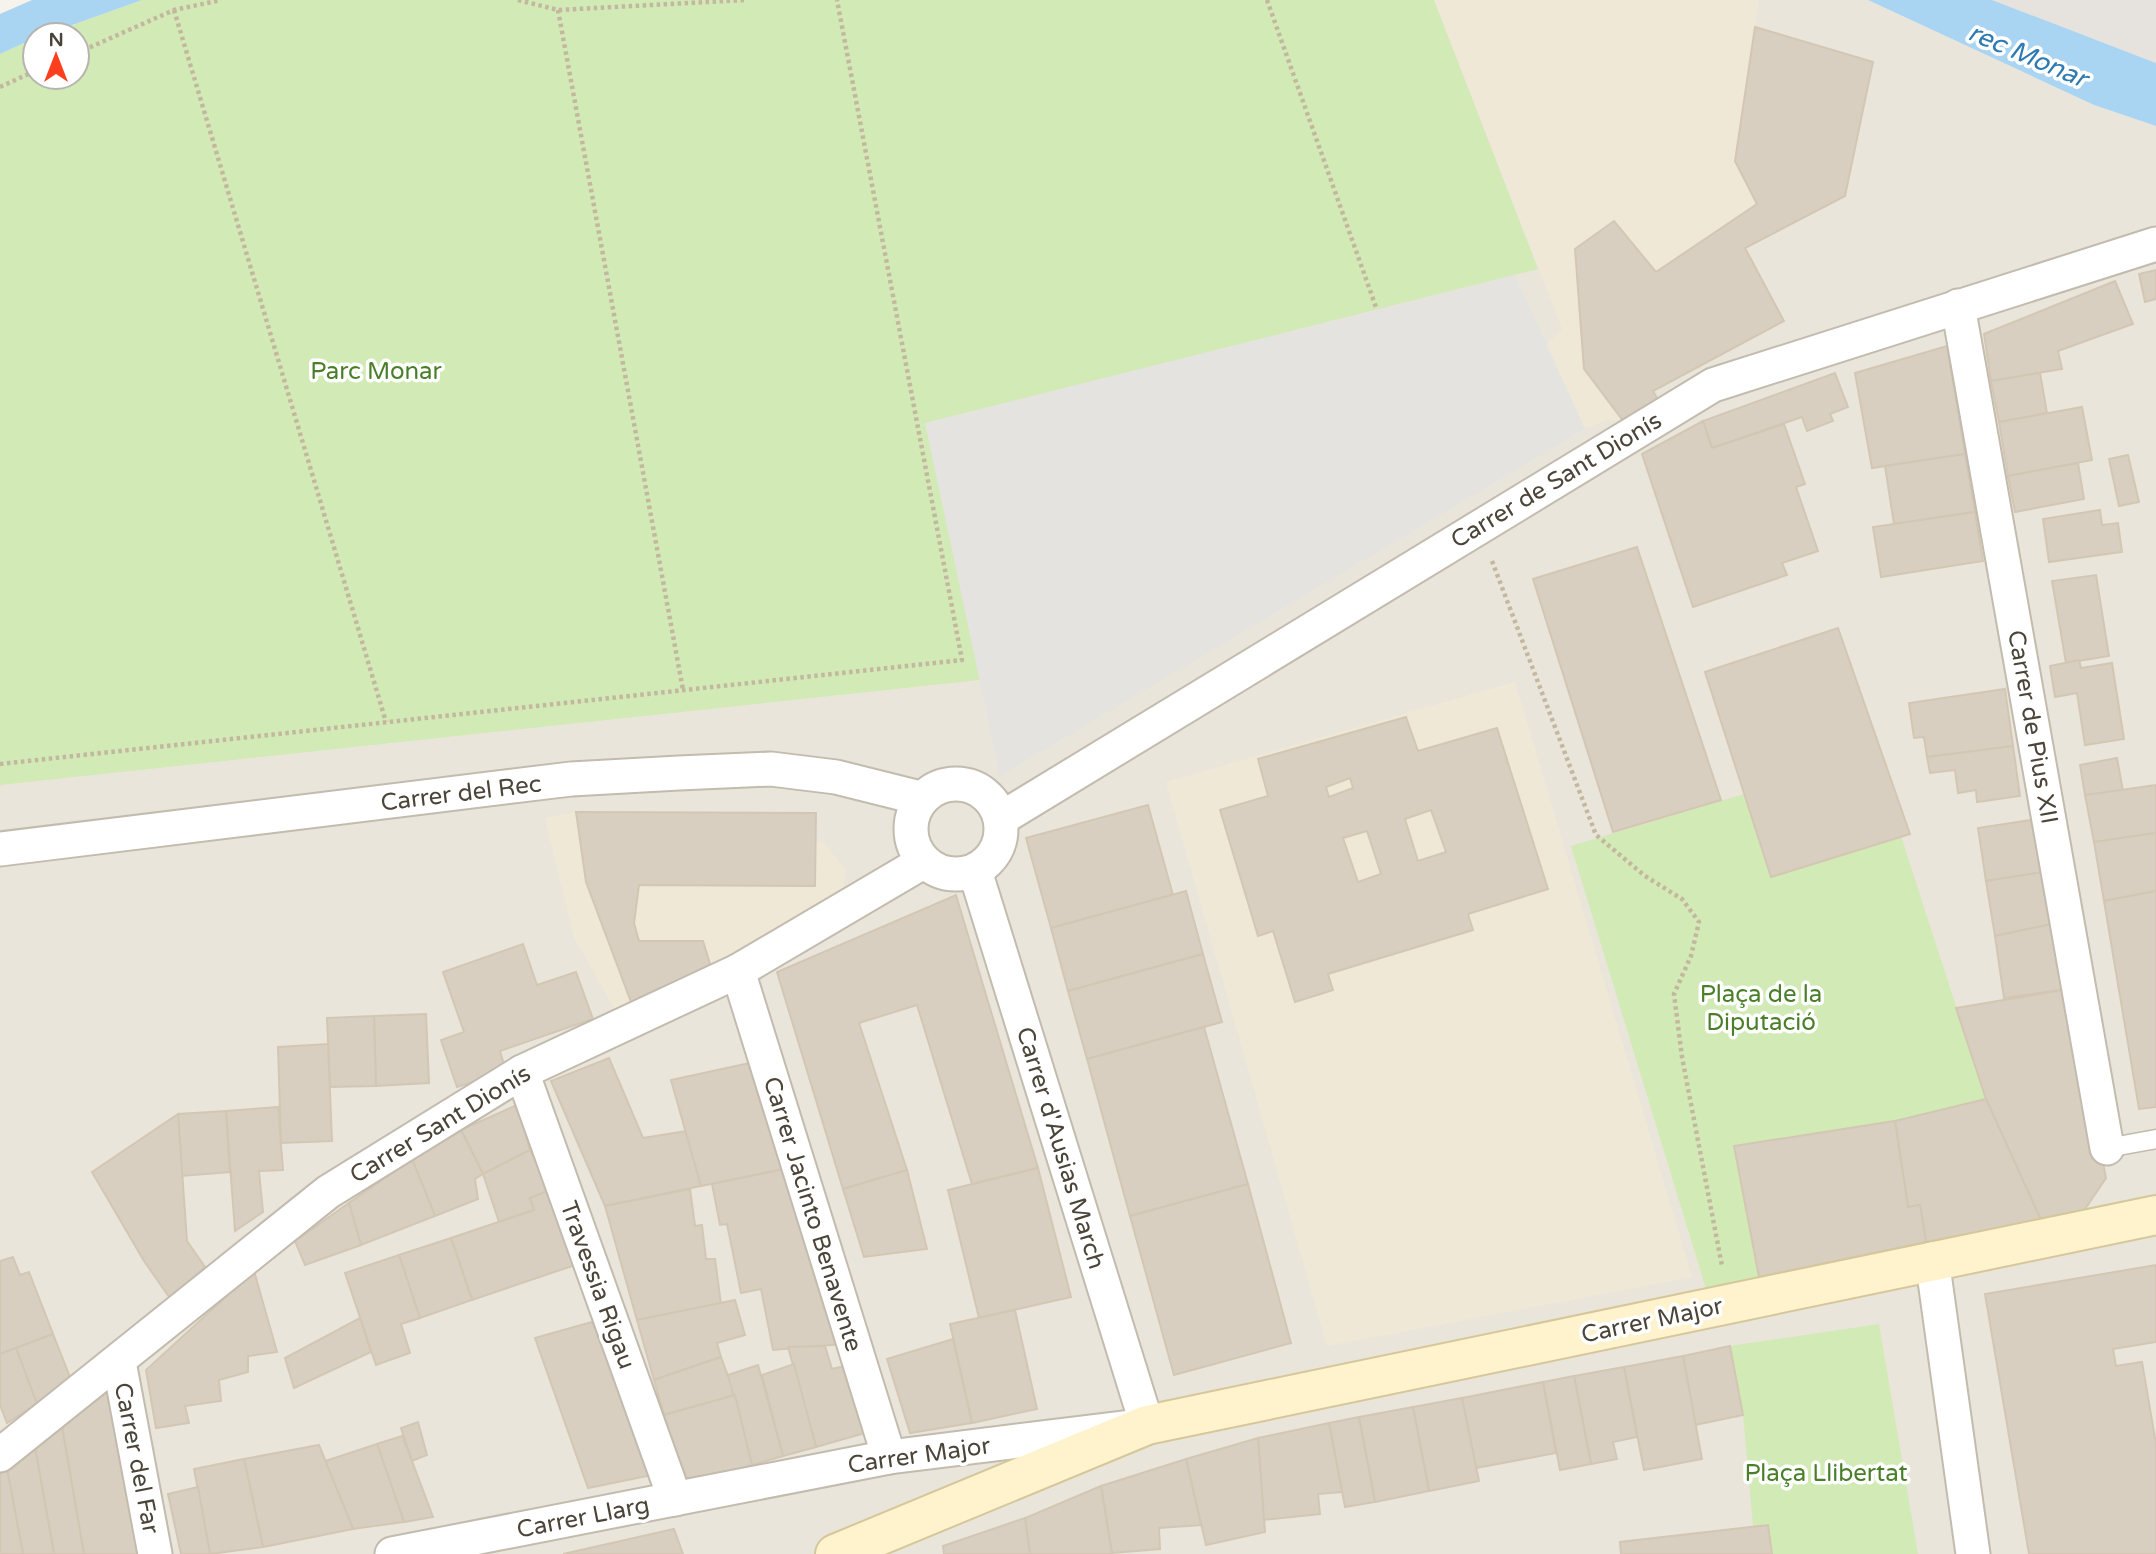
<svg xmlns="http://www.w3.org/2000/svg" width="2156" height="1554" font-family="'Varela Round',sans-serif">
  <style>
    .residential { fill: #eae5da }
    .industrial { fill: #e6e2dd }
    .education { fill: #efe8d6 }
    .green { fill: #d2eab5 }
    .parking { fill: #e5e3e0 }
    .water { fill: #a9d4f2 }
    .building { fill: #d8cfc1; stroke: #d3c7b4; stroke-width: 2; fill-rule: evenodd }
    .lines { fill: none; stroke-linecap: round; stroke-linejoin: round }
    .lane-casing { stroke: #c2bbae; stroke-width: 21 }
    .street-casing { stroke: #c2bbae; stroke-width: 37 }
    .secondary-casing { stroke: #d6c79b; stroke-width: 42 }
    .path { stroke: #c4b79f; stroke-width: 4.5; stroke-dasharray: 3.5 3.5; stroke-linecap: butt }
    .lane { stroke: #fff; stroke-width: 18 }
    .street { stroke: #fff; stroke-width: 33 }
    .secondary { stroke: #fff3cd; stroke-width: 38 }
    .labels { text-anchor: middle; stroke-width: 7; stroke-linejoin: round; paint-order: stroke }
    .park-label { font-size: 24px; fill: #4a7f2a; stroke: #fff }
    .street-label { font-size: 24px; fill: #4b4439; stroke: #fff }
    .water-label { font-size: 26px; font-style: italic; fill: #2e7ab2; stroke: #fff }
  </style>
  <rect width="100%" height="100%" fill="#f6f3ec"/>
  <!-- residential -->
  <path class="residential" d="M142,0H1868L2094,105L2156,126V1554H0V54L35,38V77H77V35H44Z"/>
  <!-- industrial -->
  <path class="industrial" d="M1992,0H2156V63L1999,3Z"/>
  <!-- education -->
  <g class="education">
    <path d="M1434,0H1759L1755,27L1873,62L1845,196L1746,248L1784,321L1653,390L1660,403L1624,422L1609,419L1585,429L1546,345L1562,329Z"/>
    <path d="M1515,682L1692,1277L1327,1346L1166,782Z"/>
    <path d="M576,812L816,813L813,838L824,843L846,870L843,892L746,952L615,1009L574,938L545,818Z"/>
  </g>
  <!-- green -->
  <g class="green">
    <path d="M142,0H1434L1538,269L926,423L980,680L0,785V54L35,38V77H77V35H44Z"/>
    <path d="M1744,794L1772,877L1901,836L1986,1099L1895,1121L1734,1146L1759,1277L1706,1289L1571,846Z"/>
    <path d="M1879,1324L1918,1554H1772L1768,1525L1753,1526L1743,1415L1730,1346Z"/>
  </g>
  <!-- parking -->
  <path class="parking" d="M1515,275L1585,429L1000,776L925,423Z"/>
  <!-- water -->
  <g class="water">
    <path d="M32,0H142L44,35H35V38L0,54V14Z"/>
    <path d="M1868,0H1992L2156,63V126L2094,105Z"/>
  </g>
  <!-- building -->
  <g class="building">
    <path d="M1755,27L1873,62L1845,196L1745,248L1784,321L1653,391L1660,403L1624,422L1584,369L1575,249L1614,221L1656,272L1757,204L1735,161Z"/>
    <path d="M2156,270V299L2145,302L2139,274Z"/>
    <path d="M2115,281L2133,324L2058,351L2062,369L1991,381L1984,334Z"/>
    <path d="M1947,346L1965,454L1872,468L1855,373Z"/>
    <path d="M1835,373L1848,407L1830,414L1833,421L1807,431L1802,417L1712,448L1703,421Z"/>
    <path d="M2040,373L2047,413L1999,422L1991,381Z"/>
    <path d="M2082,407L2092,460L2008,476L1999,422Z"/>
    <path d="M1703,421L1712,448L1784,424L1805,484L1796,487L1818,551L1782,563L1787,575L1693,607L1642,454Z"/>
    <path d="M1965,454L1975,512L1894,524L1885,466Z"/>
    <path d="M2128,455L2139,502L2119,506L2109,459Z"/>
    <path d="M2078,463L2084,499L2015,512L2008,476Z"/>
    <path d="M2100,510L2102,525L2118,523L2122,552L2049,562L2043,519Z"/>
    <path d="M1975,512L1983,561L1881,577L1873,527Z"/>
    <path d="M1637,547L1721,800L1613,832L1533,579Z"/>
    <path d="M2096,575L2109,656L2066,663L2052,581Z"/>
    <path d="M1838,628L1910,834L1771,877L1705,672Z"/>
    <path d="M2079,660L2081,668L2112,663L2124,739L2085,745L2077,693L2055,697L2050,666Z"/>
    <path d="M2005,689L2013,746L1927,757L1924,737L1914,738L1909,703Z"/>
    <path d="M1406,717L1418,751L1497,728L1548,889L1468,914L1473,930L1328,974L1333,990L1295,1002L1273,931L1258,936L1220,810L1268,796L1258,759ZM1350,778L1353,788L1329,797L1326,787ZM1431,810L1446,852L1418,861L1405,819ZM1367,831L1381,874L1358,882L1343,838Z"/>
    <path d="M2013,746L2020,796L1977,802L1976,790L1958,793L1955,770L1930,773L1927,757Z"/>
    <path d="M2117,758L2123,791L2085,795L2080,765Z"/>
    <path d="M2156,785V833L2094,842L2085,795Z"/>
    <path d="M1148,805L1173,895L1051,928L1026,838Z"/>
    <path d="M576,812L816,813L815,886L639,885L634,923L639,941H703L711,967L631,1002L586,882Z"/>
    <path d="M2031,820L2043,872L1986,881L1978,828Z"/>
    <path d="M2156,833V891L2104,901L2094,842Z"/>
    <path d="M2043,872L2057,923L1995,936L1986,881Z"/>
    <path d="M1186,891L1203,954L1068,991L1051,928Z"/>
    <path d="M2156,891V1107L2139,1109L2104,901Z"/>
    <path d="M956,895L1038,1168L972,1184L917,1005L859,1023L907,1170L843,1189L777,972Z"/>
    <path d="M2057,923L2069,989L2004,998L1995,936Z"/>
    <path d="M523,944L537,985L576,972L593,1019L500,1051L506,1071L457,1087L441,1040L464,1032L443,972Z"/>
    <path d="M1203,954L1222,1022L1087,1059L1068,991Z"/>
    <path d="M2069,989L2106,1178L2083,1212L2041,1220L1986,1099L1956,1008Z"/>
    <path d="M426,1014L429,1083L376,1086L374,1016Z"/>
    <path d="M374,1016L376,1086L330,1087L327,1018Z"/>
    <path d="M1204,1027L1248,1184L1130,1216L1087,1059Z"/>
    <path d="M328,1044L332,1141L281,1143L278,1047Z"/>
    <path d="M609,1058L643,1138L687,1131L701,1186L605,1206L551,1081Z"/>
    <path d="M750,1063L789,1168L701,1186L671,1080Z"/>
    <path d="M1986,1099L2041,1220L1926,1242L1920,1205L1908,1207L1895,1121Z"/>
    <path d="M517,1105L530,1150L483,1174L461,1130Z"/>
    <path d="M278,1107L283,1170L259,1171L263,1212L235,1231L226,1111Z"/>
    <path d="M226,1111L230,1172L181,1176L178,1114Z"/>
    <path d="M178,1114L187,1241L205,1267L172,1301L144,1261L92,1172Z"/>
    <path d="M1895,1121L1908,1207L1920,1205L1926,1242L1759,1277L1734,1146Z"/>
    <path d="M461,1130L483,1174L475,1179L478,1199L435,1216L412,1159Z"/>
    <path d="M530,1150L550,1190L530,1198L534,1210L499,1222L483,1174Z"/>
    <path d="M412,1159L435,1216L361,1245L349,1203Z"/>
    <path d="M789,1168L842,1344L773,1350L761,1289L741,1293L727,1224L720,1225L712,1184Z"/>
    <path d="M1038,1168L1071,1297L979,1318L948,1190Z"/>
    <path d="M907,1170L927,1249L864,1257L843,1189Z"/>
    <path d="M1248,1184L1291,1343L1174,1375L1130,1216Z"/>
    <path d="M690,1189L695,1226L702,1225L706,1259H715L721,1304L637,1320L605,1206Z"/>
    <path d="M550,1190L575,1265L472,1300L451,1238L534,1210L530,1198Z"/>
    <path d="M349,1203L361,1245L305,1265L295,1241Z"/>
    <path d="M451,1238L472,1300L420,1318L399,1255Z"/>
    <path d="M399,1255L420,1318L401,1324L410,1353L376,1365L345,1273Z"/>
    <path d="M13,1257L20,1275L29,1272L53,1334L0,1354V1261Z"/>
    <path d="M2156,1265V1342L2113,1349L2116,1366L2142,1362L2156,1444V1554H2029L1985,1294Z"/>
    <path d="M254,1271L277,1352L248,1356V1372L219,1380L221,1401L185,1406L189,1423L156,1428L146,1370Z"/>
    <path d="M735,1300L745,1335L717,1343L721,1357L654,1380L637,1320Z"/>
    <path d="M1015,1310L1037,1409L972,1423L950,1324Z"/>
    <path d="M360,1318L371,1352L294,1388L285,1358Z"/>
    <path d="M592,1322L652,1475L588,1488L535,1338Z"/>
    <path d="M53,1334L72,1382L37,1404L16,1348Z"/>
    <path d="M953,1339L972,1423L910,1433L887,1359Z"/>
    <path d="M825,1346L832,1369L853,1364L872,1431L816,1447L788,1347Z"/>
    <path d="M1730,1346L1743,1415L1695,1425L1683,1356Z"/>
    <path d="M16,1348L37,1404L7,1423L0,1405V1354Z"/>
    <path d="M1683,1356L1702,1459L1644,1470L1624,1367Z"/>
    <path d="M721,1357L735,1395L664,1415L654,1380Z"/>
    <path d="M794,1364L816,1447L783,1456L762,1375Z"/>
    <path d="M758,1365L783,1456L752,1465L728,1375Z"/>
    <path d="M1624,1367L1637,1437L1613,1442L1617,1459L1591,1464L1574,1376Z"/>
    <path d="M1574,1376L1591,1464L1560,1470L1543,1382Z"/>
    <path d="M1543,1382L1556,1453L1476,1468L1462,1398Z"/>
    <path d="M117,1384L147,1554H84L62,1427Z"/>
    <path d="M735,1395L752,1465L683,1484L664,1415Z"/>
    <path d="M1462,1398L1479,1481L1429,1491L1413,1407Z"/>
    <path d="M1413,1407L1429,1491L1375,1502L1359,1417Z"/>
    <path d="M1359,1417L1375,1502L1345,1507L1329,1423Z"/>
    <path d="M418,1422L427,1455L412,1461L401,1428Z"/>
    <path d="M1329,1423L1342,1492L1318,1494L1320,1514L1263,1520L1258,1438Z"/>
    <path d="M62,1427L84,1554H54L35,1447Z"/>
    <path d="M402,1436L412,1461L433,1517L404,1522L377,1444Z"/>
    <path d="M1258,1438L1265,1532L1206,1545L1186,1459Z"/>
    <path d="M377,1444L404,1522L353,1529L325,1461Z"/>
    <path d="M319,1445L353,1529L263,1547L244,1459Z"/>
    <path d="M35,1447L54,1554H23L7,1469Z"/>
    <path d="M244,1459L263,1547L210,1554L194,1469Z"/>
    <path d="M1186,1459L1201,1525L1159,1528L1160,1549L1112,1553L1101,1486Z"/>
    <path d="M7,1469L23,1554H0V1474Z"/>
    <path d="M1101,1486L1112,1554H1030L1025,1518Z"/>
    <path d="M198,1487L210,1554H181L168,1494Z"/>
    <path d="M1025,1518L1030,1554H944L943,1546Z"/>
    <path d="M1768,1525L1772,1554H1621L1620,1542Z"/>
    <path d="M674,1529L683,1554H563Z"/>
  </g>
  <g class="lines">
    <defs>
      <path id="lane" d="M2107,1148L2156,1139"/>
      <g id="street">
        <path d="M1958,306L2107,1148"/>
        <circle cx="956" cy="829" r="45"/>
        <path d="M1002,818L1713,385L2156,244"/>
        <path d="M0,849L571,779L679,773L771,769L836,777L920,798"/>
        <path d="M738,971L889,1457"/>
        <path d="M522,1072L675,1499"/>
        <path d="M1932,1259L1973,1554"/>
        <path d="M119,1362L155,1554"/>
        <path d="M0,1455L328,1192L522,1072L738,971L923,862"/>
        <path d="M392,1554L889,1457L1147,1425L975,871"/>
      </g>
      <path id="secondary" d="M835,1554L1147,1425L2156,1215"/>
    </defs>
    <!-- lane casing -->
    <use href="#lane" class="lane-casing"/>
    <!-- street casing -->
    <use href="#street" class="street-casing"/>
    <!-- secondary casing -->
    <use href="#secondary" class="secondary-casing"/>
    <!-- path -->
    <g class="path">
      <path d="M518,0L558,10L745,0"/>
      <path d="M1267,0L1377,310"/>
      <path d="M174,10L386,722"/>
      <path d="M558,10L683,690"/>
      <path d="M77,53L174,10L221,0"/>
      <path d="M0,87L35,71"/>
      <path d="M1492,561L1596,835L1645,876L1682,899L1699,922L1691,956L1674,994L1682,1057L1722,1266"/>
      <path d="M0,764L962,660L837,0"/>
    </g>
    <!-- lane -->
    <use href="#lane" class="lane"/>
    <!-- street -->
    <use href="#street" class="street"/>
    <!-- secondary -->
    <use href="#secondary" class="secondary"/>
  </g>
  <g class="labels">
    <!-- park labels -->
    <g class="park-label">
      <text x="376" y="379">Parc Monar</text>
      <text x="1761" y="1002">Plaça de la<tspan x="1761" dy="28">Diputació</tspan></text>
      <text x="1826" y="1481">Plaça Llibertat</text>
    </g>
    <!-- street labels -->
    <g class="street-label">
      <text transform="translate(1556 480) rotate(-31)" y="8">Carrer de Sant Dionís</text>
      <text transform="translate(2033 727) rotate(80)" y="8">Carrer de Pius XII</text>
      <text transform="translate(461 793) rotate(-7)" y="8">Carrer del Rec</text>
      <text transform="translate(440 1124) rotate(-31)" y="8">Carrer Sant Dionís</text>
      <text transform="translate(1061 1148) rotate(73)" y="8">Carrer d'Ausias March</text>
      <text transform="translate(813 1214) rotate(73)" y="8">Carrer Jacinto Benavente</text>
      <text transform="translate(598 1285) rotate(70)" y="8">Travessia Rigau</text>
      <text transform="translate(1652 1320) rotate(-12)" y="8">Carrer Major</text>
      <text transform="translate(919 1455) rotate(-8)" y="8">Carrer Major</text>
      <text transform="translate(137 1458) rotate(79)" y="8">Carrer del Far</text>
      <text transform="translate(583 1517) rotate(-11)" y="8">Carrer Llarg</text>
    </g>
    <!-- water labels -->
    <g class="water-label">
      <text transform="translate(2028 55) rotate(23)" y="9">rec Monar</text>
    </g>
  </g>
  <!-- north arrow -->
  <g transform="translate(56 56)"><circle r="33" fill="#ffffff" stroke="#b7b4b0" stroke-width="2"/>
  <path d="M0-5L12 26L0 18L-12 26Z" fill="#fc3f1d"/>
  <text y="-10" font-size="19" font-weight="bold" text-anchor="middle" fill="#4b4439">N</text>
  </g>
</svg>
